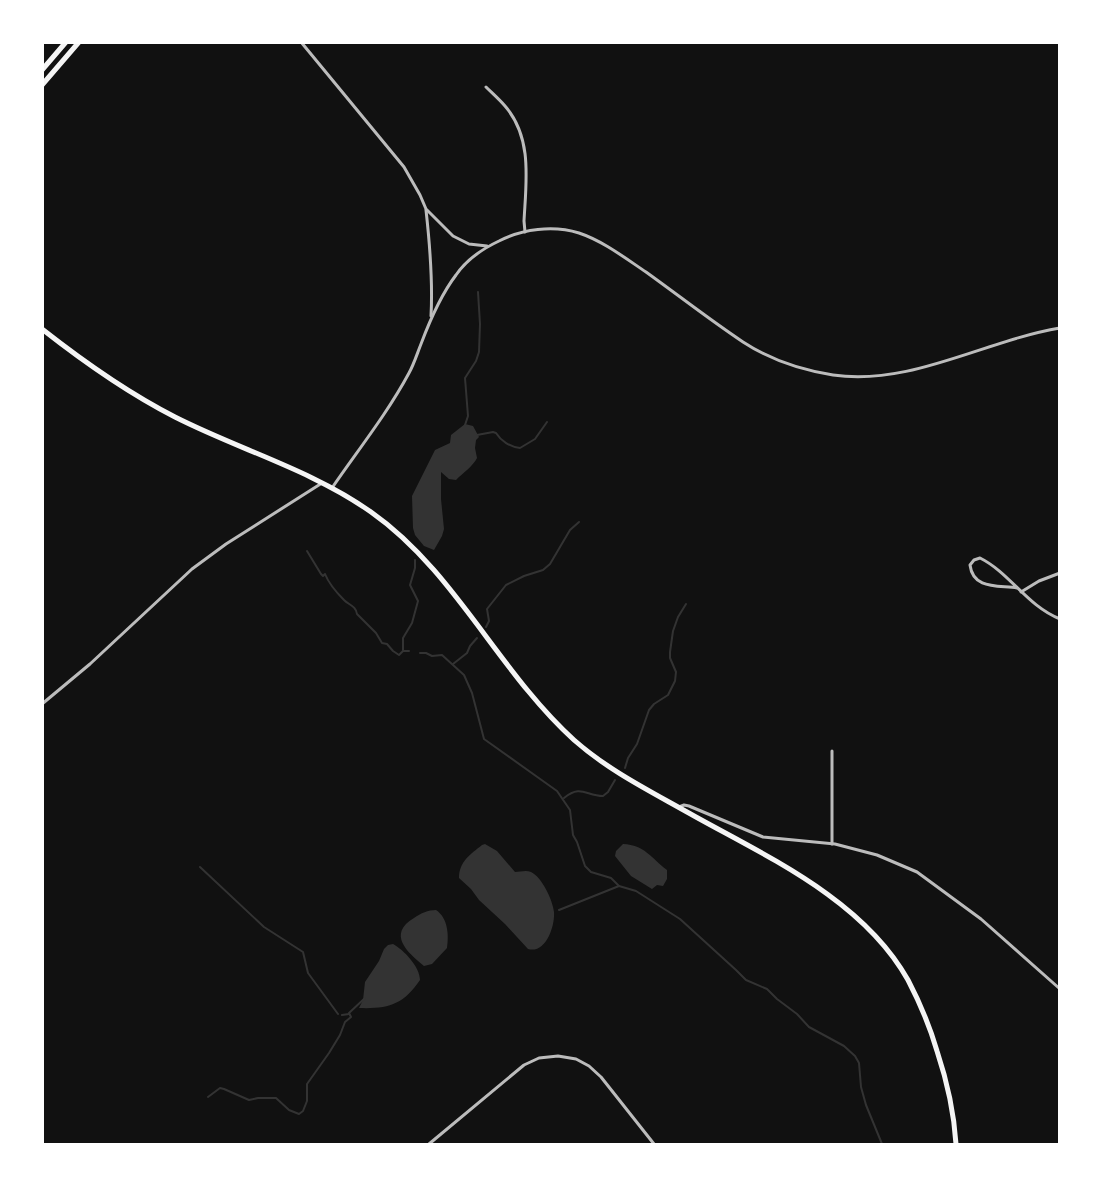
<svg xmlns="http://www.w3.org/2000/svg" width="1102" height="1187" viewBox="0 0 1102 1187" font-family="'Times New Roman',serif">
<style>
.water{fill:#333}
.lines{fill:none;stroke-linecap:round;stroke-linejoin:round}
.stream{stroke:#333;stroke-width:2}
.minor{stroke:#bcbcbc;stroke-width:3}
.primary{stroke:#f5f5f5;stroke-width:5}
.trunk{stroke:#f5f5f5;stroke-width:5}
</style>
<rect width="100%" height="100%" fill="#111"/>
<!-- water -->
<g class="water">
<path d="M 465,424 L 473,426 L 479,437 L 476,440 L 475,448 L 477,458 C 473,466 463,473 456,480 L 449,479 L 441,472 L 441,499 L 444,529 L 442,536 L 434,550 L 424,546 L 415,535 L 413,528 L 412,496 L 435,450 L 450,443 L 451,435 Z"/>
<path d="M 485,844 L 497,851 L 515,872 C 520,872 526,870 531,872 C 542,877 553,901 554,912 C 555,926 546,954 528,949 L 505,924 L 479,900 L 471,889 L 459,878 C 459,861 471,854 482,845 Z"/>
<path d="M 623,844 C 645,845 651,858 667,870 L 667,879 L 663,886 L 657,885 L 652,889 L 631,876 L 615,856 L 616,851 Z"/>
<path d="M 436,910 C 448,918 449,935 447,948 L 432,964 L 424,966 C 407,952 387,934 414,918 C 421,913 428,910 436,910 Z"/>
<path d="M 393,944 C 404,950 420,967 420,980 C 403,1005 388,1009 359,1008 L 363,1000 L 365,982 L 379,961 L 384,949 L 388,945 Z"/>
</g>
<g class="lines">
<!-- stream -->
<g class="stream">
<polyline points="465,425 468,416 465,378 476,361 479,352 480,324 478,292"/>
<path d="M 477,435 L 493,432 L 496,433 C 501,441 510,447 520,448 L 535,439 L 547,422"/>
<path d="M 307,551 L 321,574 L 323,576 L 325,574 C 329,584 336,592 344,600 C 349,605 356,606 357,614 L 376,633 L 382,643 L 387,644 L 393,651 L 399,655 L 403,651 L 409,651"/>
<polyline points="486,627 489,621 487,609 506,585 524,576 543,570 550,564 570,530 579,522"/>
<polyline points="403,650 403,638 412,623 418,601 410,585 415,568 415,560"/>
<polyline points="420,653 426,653 432,656 442,655 464,675 472,693 484,739 557,791 570,810 573,835 577,842 585,866 591,872 611,878 619,886"/>
<polyline points="453,664 467,653 470,646 477,638"/>
<polyline points="625,768 628,758 637,744 649,710 654,704 668,695 675,681 676,672 670,658 670,652 673,631 678,617 686,604"/>
<path d="M 564,798 C 581,784 586,796 603,796 L 608,792 L 615,780"/>
<polyline points="200,867 264,927 303,952 308,973 338,1014"/>
<polyline points="559,910 619,886 636,891 680,919 736,970 746,980 767,989 777,999 797,1014 809,1027 844,1046 855,1056 859,1063 861,1087 866,1105 882,1144"/>
<polyline points="342,1015 349,1014"/>
<polyline points="208,1097 220,1088 224,1089 249,1100 258,1098 276,1098 289,1110 299,1114 303,1111 307,1101 307,1084 329,1053 340,1035 345,1022 351,1017 349,1013 365,998"/>
</g>
<!-- minor -->
<g class="minor">
<polyline points="301,42 404,167 420,195 426,209 453,236 469,244 487,246"/>
<path d="M 486,87 C 492,93 499,99 505,106 C 533,138 526,182 524,221 L 525,232"/>
<path d="M 426,210 C 430,246 433,280 431,316"/>
<path d="M 332,488 C 358,450 387,414 409,373 C 414,364 417,354 421,344 C 430,320 440,296 456,275 C 467,259 482,249 499,241 C 522,229 553,225 579,233 C 603,241 625,258 646,272 C 678,295 710,320 743,342 C 769,359 801,370 833,375 C 912,386 983,341 1060,328"/>
<path d="M 1017,588 C 999,585 973,590 970,565 L 974,560 L 980,558 C 1010,573 1027,606 1060,619"/>
<polyline points="1021,592 1039,581 1060,573"/>
<polyline points="42,704 90,664 192,569 226,544 322,483"/>
<polyline points="832,751 832,844"/>
<polyline points="679,807 684,805 689,806 763,837 835,844 877,855 917,872 981,919 1060,989"/>
<polyline points="429,1144 524,1065 539,1058 558,1056 576,1059 589,1066 601,1077 654,1144"/>
</g>
<!-- primary -->
<path class="primary" d="M 42,329 C 84,362 128,393 175,417 C 240,450 312,470 371,512 C 455,571 498,671 574,740 C 608,770 648,790 687,812 C 765,856 862,898 908,980 C 920,1003 930,1027 937,1051 C 947,1081 954,1112 956,1144"/>
<!-- trunk -->
<g class="trunk">
<polyline points="42,70 66,42"/>
<polyline points="42,85 79,42"/>
</g>
</g>
<!-- border -->
<rect width="1102" height="1187" fill="none" stroke="#ffffff" stroke-width="88"/>
</svg>
